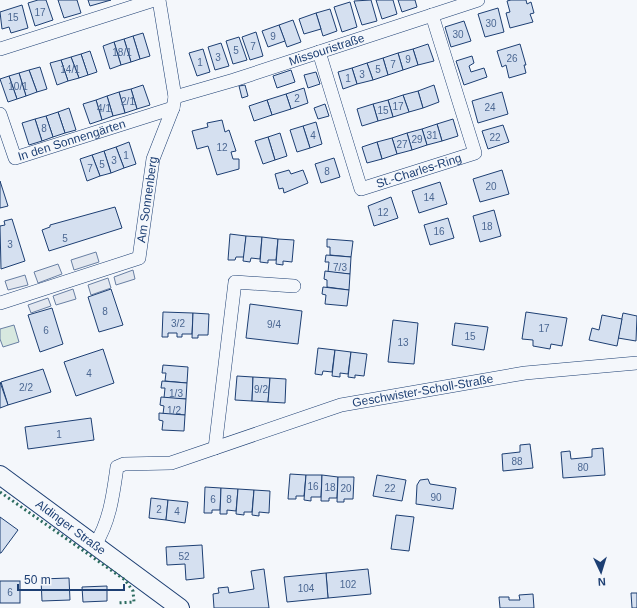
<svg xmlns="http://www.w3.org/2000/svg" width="637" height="608" viewBox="0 0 637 608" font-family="Arial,sans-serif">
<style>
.green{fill:#d7e8df;stroke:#687fa3}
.parking{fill:#e3e8f0;stroke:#687fa3}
.building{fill:#d5e0f0;stroke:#1d3f73}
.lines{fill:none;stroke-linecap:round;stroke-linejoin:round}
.street-casing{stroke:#1d3f73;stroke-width:14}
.secondary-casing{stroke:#1d3f73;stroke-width:20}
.street{stroke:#f4f7fb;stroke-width:13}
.secondary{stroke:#f4f7fb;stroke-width:18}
.hedge{stroke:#2c6c60;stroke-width:3;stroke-dasharray:2 3;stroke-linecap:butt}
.labels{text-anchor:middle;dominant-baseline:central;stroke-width:3;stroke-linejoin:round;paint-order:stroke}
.number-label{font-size:10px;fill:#4b6792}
.street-label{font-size:12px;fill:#1d3f73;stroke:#f4f7fb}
</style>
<rect width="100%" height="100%" fill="#f4f7fb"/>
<!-- green -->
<polygon class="green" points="14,325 19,342 3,347 0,339 0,329"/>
<!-- parking -->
<g class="parking">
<polygon points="96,252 99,262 74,270 71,260"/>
<polygon points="58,264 62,274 38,283 34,272"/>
<polygon points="133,270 135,279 116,285 114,277"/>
<polygon points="25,275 28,285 8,290 5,281"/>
<polygon points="108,278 111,288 91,295 88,285"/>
<polygon points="73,289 76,299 56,305 53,296"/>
<polygon points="48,298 51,306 31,313 28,305"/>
</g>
<!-- building -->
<g class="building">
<polygon points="38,0 46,0 53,20 35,26 28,3"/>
<polygon points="58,0 77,0 81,13 64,18"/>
<polygon points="88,0 111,0 90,6"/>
<polygon points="371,0 377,21 362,25 354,1"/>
<polygon points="376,0 393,0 397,14 382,19"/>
<polygon points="398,0 415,0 417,7 402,12"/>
<polygon points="511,0 526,0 527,4 531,2 534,13 530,14 533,22 510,28 506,13 510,12 507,1"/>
<polygon points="350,2 357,27 342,32 334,7"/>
<polygon points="22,5 28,28 11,33 9,27 2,29 0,12"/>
<polygon points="498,8 504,32 485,37 478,14"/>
<polygon points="330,9 337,31 323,36 316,13"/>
<polygon points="316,13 321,29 304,34 299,19"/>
<polygon points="293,20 301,42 287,47 279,25"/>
<polygon points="464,21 471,41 451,47 445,27"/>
<polygon points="279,25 285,41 268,47 262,31"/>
<polygon points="256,32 263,56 250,60 242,37"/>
<polygon points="143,33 150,56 140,59 133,36"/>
<polygon points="133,36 140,59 131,62 124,39"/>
<polygon points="239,37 247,60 233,64 226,41"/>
<polygon points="124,39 131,62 121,65 114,42"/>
<polygon points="114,42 121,65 110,69 103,46"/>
<polygon points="221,43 229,66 215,70 208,47"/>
<polygon points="428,44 434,61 418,65 413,49"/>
<polygon points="520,44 526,65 524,65 526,73 509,78 506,65 502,67 497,51"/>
<polygon points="203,49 210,72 197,76 189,53"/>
<polygon points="413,49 418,65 403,70 398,53"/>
<polygon points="90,51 97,72 88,75 81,54"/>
<polygon points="398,53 403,70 388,75 383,58"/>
<polygon points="81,54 88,75 79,78 71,57"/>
<polygon points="472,56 474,63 469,66 471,72 484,68 487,77 464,85 456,61"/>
<polygon points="71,57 79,78 68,81 61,60"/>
<polygon points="383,58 388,75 373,80 367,63"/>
<polygon points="61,60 68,81 57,85 50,63"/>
<polygon points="367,63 373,80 357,84 352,68"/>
<polygon points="40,67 47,89 37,92 29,70"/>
<polygon points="352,68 357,84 343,89 338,72"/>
<polygon points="29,70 37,92 26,96 19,73"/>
<polygon points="291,70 295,82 277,88 273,76"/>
<polygon points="316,72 320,84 308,88 304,75"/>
<polygon points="19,73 26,96 17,99 9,76"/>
<polygon points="9,76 17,99 8,102 0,79"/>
<polygon points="143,85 150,105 137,109 131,89"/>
<polygon points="245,85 248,96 242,98 239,86"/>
<polygon points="434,85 439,102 423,108 418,91"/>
<polygon points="304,88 308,103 291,109 286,94"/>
<polygon points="131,89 137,109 125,113 119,92"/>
<polygon points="418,91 423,108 409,112 403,95"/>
<polygon points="119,92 125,113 113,116 107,96"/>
<polygon points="502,92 508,114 478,123 472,101"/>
<polygon points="286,94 291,109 272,115 267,100"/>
<polygon points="403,95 409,112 393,117 388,100"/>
<polygon points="107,96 113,116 102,120 96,100"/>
<polygon points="96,100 102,120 90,124 83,104"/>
<polygon points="267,100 272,115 254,121 249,106"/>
<polygon points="388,100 393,117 378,121 373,104"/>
<polygon points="325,104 329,116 318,119 314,108"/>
<polygon points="373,104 378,121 362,126 357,109"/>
<polygon points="69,108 76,130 65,133 58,112"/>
<polygon points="58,112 65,133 53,137 46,116"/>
<polygon points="46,116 53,137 42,141 35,119"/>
<polygon points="35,119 42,141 29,145 22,123"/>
<polygon points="453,119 458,136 442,141 437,124"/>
<polygon points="222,120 225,132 229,130 236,151 231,152 233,159 239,159 239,169 217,175 208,146 197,149 192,131 208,127 207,123"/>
<polygon points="316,122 322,144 310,148 303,126"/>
<polygon points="437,124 442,141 427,145 422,129"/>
<polygon points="503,125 509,142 488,149 482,131"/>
<polygon points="303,126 310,148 297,152 290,130"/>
<polygon points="422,129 427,145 412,150 407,133"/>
<polygon points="280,133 287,156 275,160 268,137"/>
<polygon points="407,133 412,150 397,154 392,138"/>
<polygon points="268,137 275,160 263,164 255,141"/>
<polygon points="392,138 397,154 382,159 377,142"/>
<polygon points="129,142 136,164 124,168 116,147"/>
<polygon points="377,142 382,159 367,163 362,147"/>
<polygon points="116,147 124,168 111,173 104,151"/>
<polygon points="104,151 111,173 100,176 92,155"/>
<polygon points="92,155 100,176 87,181 80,159"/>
<polygon points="334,158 340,177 321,183 315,164"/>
<polygon points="289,170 291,174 303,170 308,183 284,193 283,188 279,189 275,174"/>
<polygon points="502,170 509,194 480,202 473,179"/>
<polygon points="0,181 8,206 0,208"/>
<polygon points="440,182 447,204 419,213 412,191"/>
<polygon points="391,197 398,218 374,226 368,206"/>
<polygon points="115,207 122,228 49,251 42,230 50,227 50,225"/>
<polygon points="494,210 501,236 480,242 473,216"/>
<polygon points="448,218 454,238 430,245 424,225"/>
<polygon points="12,219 25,261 1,269 0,226 5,225 4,221"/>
<polygon points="230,234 246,236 244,257 236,257 235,260 228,260"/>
<polygon points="246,236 262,237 260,259 251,258 250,262 243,261"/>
<polygon points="262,237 278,239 276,260 268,260 268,263 260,262"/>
<polygon points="278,239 294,240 292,262 283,261 283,265 276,264"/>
<polygon points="327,239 353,241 351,257 330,255 330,247 327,247"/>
<polygon points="326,255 351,257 350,274 328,272 329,262 325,262"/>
<polygon points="325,271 350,274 349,290 327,287 327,280 324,279"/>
<polygon points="323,287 349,290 347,306 325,304 326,295 322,294"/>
<polygon points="111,289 123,325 99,332 88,297"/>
<polygon points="250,304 302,311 298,344 246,338"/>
<polygon points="52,308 63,344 40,352 28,315"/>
<polygon points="163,312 193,313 192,334 182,334 182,337 177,337 177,333 168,333 168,337 162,337"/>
<polygon points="526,312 567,318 562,346 551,344 550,349 533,346 533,340 522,339"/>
<polygon points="193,313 209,314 208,335 198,335 198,338 192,338"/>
<polygon points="623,313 637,316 636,341 618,338"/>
<polygon points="602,315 622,319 617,346 589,340 592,328 599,330"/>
<polygon points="393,320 418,323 414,364 388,362"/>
<polygon points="455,323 488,327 484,350 452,345"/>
<polygon points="318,348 335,350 332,372 323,371 322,375 315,374"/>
<polygon points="103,349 114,383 76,396 64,362"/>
<polygon points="335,350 351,352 348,374 340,373 340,377 332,376"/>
<polygon points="351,352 367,354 364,376 355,375 355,378 348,377"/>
<polygon points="163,365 188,367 187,383 165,381 166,373 162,373"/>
<polygon points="43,369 51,392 8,405 1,382"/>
<polygon points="237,376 253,377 252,401 235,400"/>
<polygon points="253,377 270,378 268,402 252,401"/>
<polygon points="270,378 286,379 285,403 268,402"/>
<polygon points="162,381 187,383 186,399 164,398 165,388 161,388"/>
<polygon points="0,382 8,405 0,408"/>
<polygon points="161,397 186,399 185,415 163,414 164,406 160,405"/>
<polygon points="159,413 185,415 184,431 162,430 163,421 159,420"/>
<polygon points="91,418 94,440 28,449 25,427"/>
<polygon points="530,444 533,468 503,471 502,454 520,452 520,445"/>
<polygon points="603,448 605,475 563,478 561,452 570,451 571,459 592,457 592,449"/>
<polygon points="290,474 306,475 304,496 296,496 296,499 288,499"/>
<polygon points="306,475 322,475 321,497 311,497 311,501 304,500"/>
<polygon points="322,475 338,477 337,498 329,498 329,501 321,501"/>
<polygon points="377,475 406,480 402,501 373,496"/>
<polygon points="338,477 354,477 353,499 344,499 344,502 337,502"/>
<polygon points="428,479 430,484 456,488 453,509 416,504 417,485 420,480"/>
<polygon points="205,487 221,488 220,510 212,510 212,513 204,513"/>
<polygon points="221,488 238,489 236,511 227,510 227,514 220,514"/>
<polygon points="238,489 254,490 252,512 244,512 244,515 236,514"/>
<polygon points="254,490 270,491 269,513 259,512 259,516 252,515"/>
<polygon points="151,498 168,500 166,520 149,518"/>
<polygon points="168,500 188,502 185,523 166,520"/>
<polygon points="396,515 414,517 409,551 391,549"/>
<polygon points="0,517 18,530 1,553 0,553"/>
<polygon points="202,545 204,578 186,580 185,564 167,565 166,547"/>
<polygon points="264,569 269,608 214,608 213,594 219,593 218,588 228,587 229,593 254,589 251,571"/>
<polygon points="368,569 371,594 328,598 326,573"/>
<polygon points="326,573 328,598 287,602 284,577"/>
<polygon points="69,578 70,600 42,601 41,579"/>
<rect x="0" y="581" width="20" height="22"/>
<polygon points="107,586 107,601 83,602 82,587"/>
<polygon points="631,593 637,593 637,608 632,608"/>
<polygon points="533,594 534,608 500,608 499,597 509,597 509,600 520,600 519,595"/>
</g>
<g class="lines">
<defs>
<g id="street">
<polyline points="0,49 154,0"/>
<path id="s1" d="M 319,52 L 361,189 L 475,153 L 432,15"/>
<path id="s2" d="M 175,97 L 234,80 L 478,0"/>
<path id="s3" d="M 0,114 L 15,158 L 173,108"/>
<path id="s4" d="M 0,303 L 139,258 L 153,159 L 173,108 L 175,97 L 159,0"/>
<polyline points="215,448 235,282 294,286"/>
<path id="s5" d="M 95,545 C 110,521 113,495 117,467 L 124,464 L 171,463 L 341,405 L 525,373 L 637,363"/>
</g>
<g id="secondary">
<path id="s6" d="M 0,475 L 180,608"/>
</g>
</defs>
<!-- street casing -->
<use href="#street" class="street-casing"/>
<!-- secondary casing -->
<use href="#secondary" class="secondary-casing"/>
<!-- street -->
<use href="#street" class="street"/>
<!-- secondary -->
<use href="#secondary" class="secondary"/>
<!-- hedge -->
<polyline class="hedge" points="0,492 125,580 133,591 134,602 117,603"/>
</g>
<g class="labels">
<!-- number labels -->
<g class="number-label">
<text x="40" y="12">17</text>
<text x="13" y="17">15</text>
<text x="491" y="23">30</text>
<text x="458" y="34">30</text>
<text x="273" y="36">9</text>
<text x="253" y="46">7</text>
<text x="236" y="50">5</text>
<text x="122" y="52">18/1</text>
<text x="218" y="57">3</text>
<text x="512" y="58">26</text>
<text x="408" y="59">9</text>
<text x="200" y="62">1</text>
<text x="393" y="64">7</text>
<text x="70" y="69">14/1</text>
<text x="378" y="69">5</text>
<text x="362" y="74">3</text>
<text x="348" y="78">1</text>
<text x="18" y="86">10/1</text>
<text x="297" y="98">2</text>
<text x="128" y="101">2/1</text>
<text x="398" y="106">17</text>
<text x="490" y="107">24</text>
<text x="104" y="108">4/1</text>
<text x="383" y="110">15</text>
<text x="44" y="128">8</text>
<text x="313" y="135">4</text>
<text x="432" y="135">31</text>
<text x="495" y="137">22</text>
<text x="417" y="139">29</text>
<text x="402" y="144">27</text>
<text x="222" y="147">12</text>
<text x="126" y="155">1</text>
<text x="114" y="160">3</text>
<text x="102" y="164">5</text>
<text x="90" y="168">7</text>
<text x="327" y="171">8</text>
<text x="491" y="186">20</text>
<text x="429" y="197">14</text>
<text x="383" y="212">12</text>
<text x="487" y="226">18</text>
<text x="439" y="231">16</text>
<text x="65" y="238">5</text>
<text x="10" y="244">3</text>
<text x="340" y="267">7/3</text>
<text x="105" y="311">8</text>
<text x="178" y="323">3/2</text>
<text x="274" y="324">9/4</text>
<text x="544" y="328">17</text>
<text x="46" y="330">6</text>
<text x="470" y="336">15</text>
<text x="403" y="342">13</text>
<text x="89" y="373">4</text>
<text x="26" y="387">2/2</text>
<text x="261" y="389">9/2</text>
<text x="176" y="393">1/3</text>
<text x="174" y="410">1/2</text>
<text x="59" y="434">1</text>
<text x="517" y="461">88</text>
<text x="583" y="467">80</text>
<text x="313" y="486">16</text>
<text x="330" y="487">18</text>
<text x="346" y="488">20</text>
<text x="390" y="488">22</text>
<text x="436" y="497">90</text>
<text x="213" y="499">6</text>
<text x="229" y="499">8</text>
<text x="159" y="509">2</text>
<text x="177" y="511">4</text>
<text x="184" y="556">52</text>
<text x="348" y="584">102</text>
<text x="306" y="588">104</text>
<text x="10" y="592">6</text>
</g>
<!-- street labels -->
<g class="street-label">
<text stroke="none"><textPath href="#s2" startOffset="159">Missouristraße</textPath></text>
<text stroke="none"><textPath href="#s3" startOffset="106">In den Sonnengärten</textPath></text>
<text stroke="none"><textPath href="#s1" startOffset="204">St.-Charles-Ring</textPath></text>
<text stroke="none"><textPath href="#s4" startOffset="205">Am Sonnenberg</textPath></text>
<text stroke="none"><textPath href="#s5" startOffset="399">Geschwister-Scholl-Straße</textPath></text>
<text stroke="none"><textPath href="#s6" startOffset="88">Aldinger Straße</textPath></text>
</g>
</g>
<!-- north arrow -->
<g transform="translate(601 572) rotate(176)" stroke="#f4f7fb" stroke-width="3" paint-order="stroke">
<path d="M0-3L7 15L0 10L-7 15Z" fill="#1d3f73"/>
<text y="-6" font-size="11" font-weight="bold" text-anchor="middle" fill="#1d3f73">N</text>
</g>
<!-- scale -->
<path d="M18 584v6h106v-6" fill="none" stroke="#1d3f73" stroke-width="2"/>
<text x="24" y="584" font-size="12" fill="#1d3f73" stroke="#f4f7fb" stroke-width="3" paint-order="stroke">50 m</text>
</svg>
